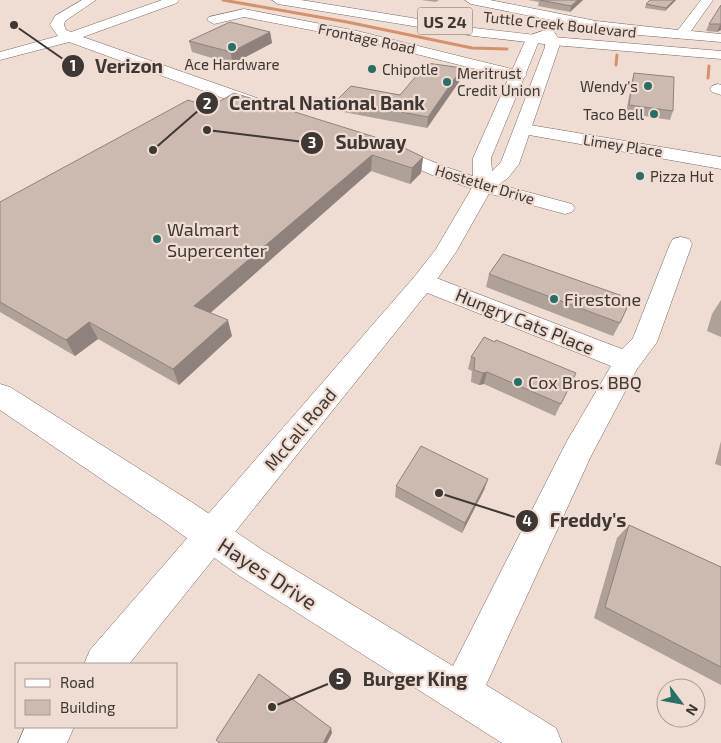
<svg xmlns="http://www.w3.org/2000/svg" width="721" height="743" viewBox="0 0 721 743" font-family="'Exo 2',sans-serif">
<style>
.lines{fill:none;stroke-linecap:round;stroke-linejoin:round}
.stream{stroke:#d5916b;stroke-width:3}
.minor-casing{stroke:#786860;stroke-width:1}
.major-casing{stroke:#786860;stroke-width:1}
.highway-casing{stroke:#786860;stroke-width:1}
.minor{fill:#fff;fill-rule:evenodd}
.major{fill:#fff;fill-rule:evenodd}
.highway{fill:#fff;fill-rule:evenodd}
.wall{fill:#afa098}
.shaded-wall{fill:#8f827c}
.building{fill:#ccbab1;stroke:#8f827c}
.poi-dot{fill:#286f65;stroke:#efddd3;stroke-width:2}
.labels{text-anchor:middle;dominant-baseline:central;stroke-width:4.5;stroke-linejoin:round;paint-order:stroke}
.far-street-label{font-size:15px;fill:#3e3733;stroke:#efddd3}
.far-poi-label{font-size:15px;fill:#3e3733;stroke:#efddd3;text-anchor:start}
.shield{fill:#efddd3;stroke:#736963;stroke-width:1}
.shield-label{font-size:16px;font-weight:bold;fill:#3e3733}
.poi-label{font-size:18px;fill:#3e3733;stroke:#efddd3;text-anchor:start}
.street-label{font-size:18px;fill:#3e3733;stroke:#efddd3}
.near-street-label{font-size:21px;fill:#3e3733;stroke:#efddd3}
.leader{fill:none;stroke:#3e3733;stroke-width:2}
.callout-dot{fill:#3e3733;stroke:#efddd3;stroke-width:2}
.mark-label{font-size:15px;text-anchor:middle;font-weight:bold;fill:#fff}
.callout-label{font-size:19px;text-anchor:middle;font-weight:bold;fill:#3e3733;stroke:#efddd3;stroke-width:4.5;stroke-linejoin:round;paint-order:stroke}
</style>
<rect width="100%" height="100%" fill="#efddd3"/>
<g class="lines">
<!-- stream -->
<g class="stream">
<polyline points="223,0 347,22 472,48 507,49"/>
<polyline points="616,65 617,55"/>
<polyline points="708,78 709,66"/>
</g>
<defs>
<g id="minor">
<polygon points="82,0 96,0 65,21 64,25 66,30 71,32 162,0 179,0 177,3 83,37 271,103 273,107 271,111 259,111 69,42 0,60 0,52 58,36 50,25 55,16"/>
<polygon points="465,0 490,0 596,21 678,30 701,0 713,0 691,31 721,34 721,42 639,35 596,29 471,4"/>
<polygon points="244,9 357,31 524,72 527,75 524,78 519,80 357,39 244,17 214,24 207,20 209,17"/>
<polygon points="718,84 721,85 721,95 712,92 710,89 712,86"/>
<polygon points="524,124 721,157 721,169 518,133 515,129 518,125"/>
<polygon points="389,144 446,167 490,182 572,204 575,208 572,212 565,214 476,190 432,175 383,153 380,149 383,145"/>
<polygon points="681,237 689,239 692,244 657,342 637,369 591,456 486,685 556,728 562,743 502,743 238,575 166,523 0,410 0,384 10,387 190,501 264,551 453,666 567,441 611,366 415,288 411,282 415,276 423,274 431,276 622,349 633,338 670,244 673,239"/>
</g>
<g id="major">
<path d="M 548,29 L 553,30 L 560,41 L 559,47 L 519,164 L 508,178 L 491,190 L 456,252 L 431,288 L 129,664 L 84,664 L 90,650 L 415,276 L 436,249 L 473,186 L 473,158 L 526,39 L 528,36 ZM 545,39 L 545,47 L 501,162 L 492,171 L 491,158 L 539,41 Z"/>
<polygon points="25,727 74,727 67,743 18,743"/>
</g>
<polygon id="highway" points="272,0 301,0 474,28 553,37 721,51 721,59 553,45 474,36 278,4"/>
</defs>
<!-- minor casing -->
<use href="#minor" class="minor-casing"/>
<!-- major casing -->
<use href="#major" class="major-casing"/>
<!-- highway casing -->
<use href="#highway" class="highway-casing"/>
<!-- minor -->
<use href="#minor" class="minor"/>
<!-- major -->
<use href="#major" class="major"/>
<!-- highway -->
<use href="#highway" class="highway"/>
</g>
<!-- wall -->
<g class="wall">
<polygon points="421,0 439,0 436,2"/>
<polygon points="528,0 583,0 570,12 538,6 539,2"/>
<polygon points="676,0 665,11 645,8 646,4"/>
<polygon points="721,5 721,30 717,32 706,31 709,24"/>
<polygon points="270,32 272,43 232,64 192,52 189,41"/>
<polygon points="462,68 461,79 427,128 338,111 337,100 400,95"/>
<polygon points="634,73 673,111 670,120 626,113 632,80"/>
<polygon points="210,107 423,157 421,173 410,184 371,171 210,313 232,336 179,385 98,339 75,356 0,312 0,202"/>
<polygon points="489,274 620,323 613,336 486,287"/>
<polygon points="721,300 721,337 707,331 712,314"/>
<polygon points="471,357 576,373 555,416 484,384 479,385 471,382 472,371 468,369"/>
<polygon points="721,441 721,466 715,464"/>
<polygon points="488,479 484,490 462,533 395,497 396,486"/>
<polygon points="629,525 721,567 721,685 594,618 617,538"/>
</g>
<!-- shaded-wall -->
<g class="shaded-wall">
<polygon points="578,0 583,0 570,12 571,6"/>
<polygon points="674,0 676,0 665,11 666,8"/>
<polygon points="721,24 721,30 717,32 720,25"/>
<polygon points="270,32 272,43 232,64 231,52"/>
<polygon points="462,68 461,79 427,128 428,117"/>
<polygon points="372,155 371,171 199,323 194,306"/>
<polygon points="423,157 421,173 410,184 412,168"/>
<polygon points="228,320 232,336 179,385 173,369"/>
<polygon points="89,322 98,339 75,356 66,340"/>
<polygon points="487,372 484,384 479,385 483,373"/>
<polygon points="488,479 484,490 462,533 465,523"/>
<polygon points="331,728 332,733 327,743 323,743"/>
</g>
<!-- building -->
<g class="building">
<polygon points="540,0 578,0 571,6"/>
<polygon points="650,0 674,0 666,8 646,4"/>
<polygon points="721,5 721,24 709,24"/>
<polygon points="230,22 270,32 231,52 189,41"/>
<polygon points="427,63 462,68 428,117 337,100 351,86 400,95"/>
<polygon points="634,73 674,77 673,111 629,105"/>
<polygon points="234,93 394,143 423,157 412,168 372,155 194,306 228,320 173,369 89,322 66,340 0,302 0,202 188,100 210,107"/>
<polygon points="503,254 631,299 620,323 489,274"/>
<polygon points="484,337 495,342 496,340 576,373 561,404 487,372 483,373 474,370 475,358 471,357"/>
<polygon points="421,446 488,479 465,523 396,486"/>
<polygon points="629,525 721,567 721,667 605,607"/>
<polygon points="259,674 331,728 323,743 220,743 216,740"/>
</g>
<!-- markers -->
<g class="poi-dot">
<circle cx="232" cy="47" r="5"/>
<circle cx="372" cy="69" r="5"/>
<circle cx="447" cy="82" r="5"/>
<circle cx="648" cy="86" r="5"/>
<circle cx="654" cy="114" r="5"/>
<circle cx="640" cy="176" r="5"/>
<circle cx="157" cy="239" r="5"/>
<circle cx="554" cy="299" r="5"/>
<circle cx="518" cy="382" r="5"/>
</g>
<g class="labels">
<!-- far-street labels -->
<g class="far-street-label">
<text transform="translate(560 24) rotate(6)">Tuttle Creek Boulevard</text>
<text transform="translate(367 38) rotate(12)">Frontage Road</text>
<text transform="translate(623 145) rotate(9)">Limey Place</text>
<text transform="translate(485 184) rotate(17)">Hostetler Drive</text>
</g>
<!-- far-poi labels -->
<g class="far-poi-label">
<text x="232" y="64" text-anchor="middle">Ace Hardware</text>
<text x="382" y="69">Chipotle</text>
<text x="457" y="73">Meritrust<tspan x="457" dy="17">Credit Union</tspan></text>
<text x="638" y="86" text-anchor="end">Wendy's</text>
<text x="644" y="114" text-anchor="end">Taco Bell</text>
<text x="650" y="176">Pizza Hut</text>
</g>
<!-- shield labels -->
<rect class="shield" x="417.5" y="7.5" width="55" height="27" rx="4"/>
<g class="shield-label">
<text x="445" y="21">US 24</text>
</g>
<!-- poi labels -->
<g class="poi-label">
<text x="167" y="229">Walmart<tspan x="167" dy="21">Supercenter</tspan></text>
<text x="564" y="299">Firestone</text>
<text x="528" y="382">Cox Bros. BBQ</text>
</g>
<!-- street labels -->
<g class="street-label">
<text transform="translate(525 321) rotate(22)">Hungry Cats Place</text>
<text transform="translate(300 429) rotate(-50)">McCall Road</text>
</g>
<!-- near-street labels -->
<g class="near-street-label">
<text transform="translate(268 573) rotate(33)">Hayes Drive</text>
</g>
</g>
<!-- callouts -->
<path class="leader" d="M14 25L73 66M153 150L207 103M207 130L312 143M439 493L527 521M272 707L340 679"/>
<g class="callout-dot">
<circle cx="14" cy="25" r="5"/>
<circle cx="153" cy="150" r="5"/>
<circle cx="207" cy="130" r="5"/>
<circle cx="439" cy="493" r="5"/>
<circle cx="272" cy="707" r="5"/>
<circle cx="73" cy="66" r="12"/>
<circle cx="207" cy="103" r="12"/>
<circle cx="312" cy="143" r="12"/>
<circle cx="527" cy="521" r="12"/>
<circle cx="340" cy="679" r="12"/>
</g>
<g class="mark-label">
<text x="73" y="71">1</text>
<text x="207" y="109">2</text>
<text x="312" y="148">3</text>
<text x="527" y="526">4</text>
<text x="340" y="684">5</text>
</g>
<g class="callout-label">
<text x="129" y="73">Verizon</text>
<text x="327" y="110">Central National Bank</text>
<text x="371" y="149">Subway</text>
<text x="588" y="527">Freddy's</text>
<text x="415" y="686">Burger King</text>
</g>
<!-- legend -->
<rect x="15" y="663" width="162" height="65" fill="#efddd3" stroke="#a89b93"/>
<rect x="25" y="679" width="25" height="8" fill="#ffffff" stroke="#a89b93"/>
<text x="60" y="688" font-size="15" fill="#3e3733">Road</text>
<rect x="25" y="700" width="25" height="15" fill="#ccbab1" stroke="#a89b93"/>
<text x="60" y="713" font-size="15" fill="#3e3733">Building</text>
<!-- north arrow -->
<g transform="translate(681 703) rotate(122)"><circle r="24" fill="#efddd3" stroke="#a89b93"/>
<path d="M0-4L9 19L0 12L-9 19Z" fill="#286f65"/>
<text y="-8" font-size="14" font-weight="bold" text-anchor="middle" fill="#3e3733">N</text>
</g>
</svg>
